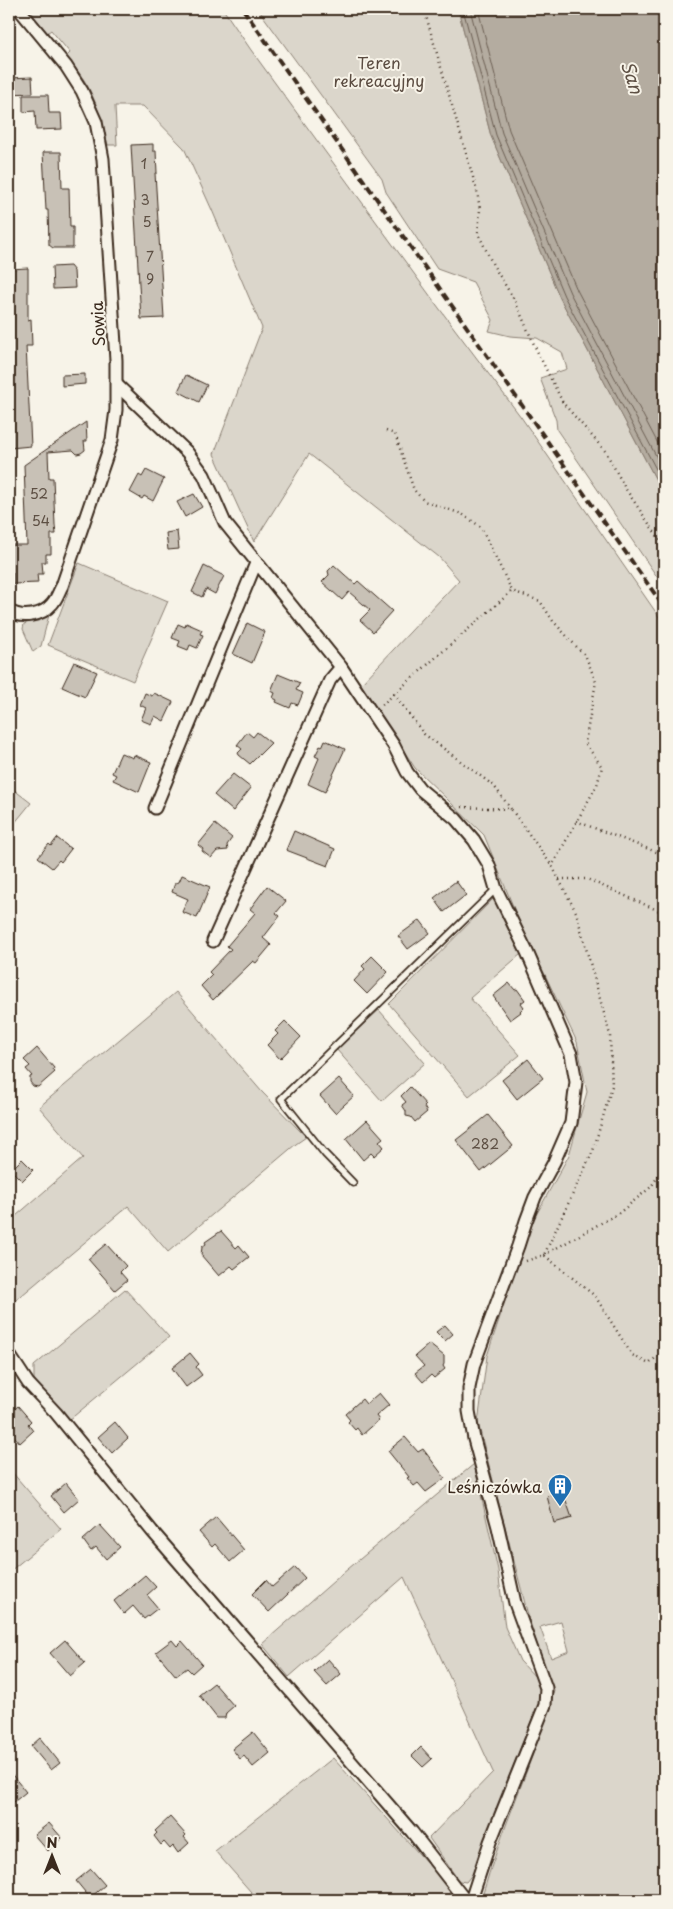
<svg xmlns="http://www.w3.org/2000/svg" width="673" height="1909" viewBox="0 0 673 1909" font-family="'Playpen Sans',sans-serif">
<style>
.green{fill:#dbd6cb;stroke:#8b8074;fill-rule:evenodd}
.water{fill:#b4aca0;stroke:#84786c}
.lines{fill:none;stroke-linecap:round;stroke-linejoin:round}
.shore{stroke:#6b5e52;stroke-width:1}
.building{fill:#c8c1b6;stroke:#3b2a1e}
.service-casing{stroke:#3b2a1e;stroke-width:9}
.minor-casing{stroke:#3b2a1e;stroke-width:15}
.path{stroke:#3b2a1e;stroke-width:2.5;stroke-dasharray:1 4;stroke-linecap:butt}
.service{stroke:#f7f3e8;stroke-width:5.5}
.minor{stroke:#f7f3e8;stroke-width:11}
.rail{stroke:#3b2a1e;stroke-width:4;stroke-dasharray:8 4;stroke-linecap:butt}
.labels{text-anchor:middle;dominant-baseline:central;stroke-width:4;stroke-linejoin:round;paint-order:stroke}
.number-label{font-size:14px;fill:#5e5044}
.park-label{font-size:16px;fill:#5b4c41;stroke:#f7f3e8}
.street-label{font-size:16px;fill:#3b2a1e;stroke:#f7f3e8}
.poi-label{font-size:16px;fill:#3b2a1e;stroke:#f7f3e8;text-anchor:end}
.water-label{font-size:18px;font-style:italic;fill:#5f5145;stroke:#f7f3e8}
</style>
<rect width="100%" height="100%" fill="#f7f3e8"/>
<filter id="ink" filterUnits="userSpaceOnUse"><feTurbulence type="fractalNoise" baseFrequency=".02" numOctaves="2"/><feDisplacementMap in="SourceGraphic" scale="10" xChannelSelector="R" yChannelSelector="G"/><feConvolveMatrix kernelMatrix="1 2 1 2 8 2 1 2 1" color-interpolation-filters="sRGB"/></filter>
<g filter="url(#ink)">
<!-- green -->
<g class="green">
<path d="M 28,9 L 223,9 L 251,50 L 439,308 L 521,417 L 664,624 L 664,1900 L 481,1900 C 501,1829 534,1761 554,1690 L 548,1678 L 529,1619 L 478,1423 L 487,1356 L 513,1277 L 530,1226 L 569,1155 L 587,1092 L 577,1042 L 517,916 L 484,835 L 415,768 L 361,684 L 459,580 L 439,557 L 309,454 L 254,542 L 214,454 L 262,328 L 212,210 L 184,148 L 143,106 L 115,106 L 117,145 L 108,145 C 98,108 93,86 66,57 L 70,53 L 51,30 L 47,33 ZM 561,1621 L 569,1651 L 551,1658 L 540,1627 Z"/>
<polygon points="258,9 458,9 491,136 560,298 664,495 664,587 557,430 556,420 540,378 567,369 562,352 537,338 510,336 489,331 493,320 473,282 437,269 386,192 382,179"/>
<polygon points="79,563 168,601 133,681 48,645"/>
<polygon points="49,615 41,646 33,652 23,629 24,624"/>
<polygon points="9,786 31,803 9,830"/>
<polygon points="493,899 498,905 521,954 470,998 520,1055 469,1096 389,1004"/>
<polygon points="176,992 262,1092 306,1137 296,1144 168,1252 128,1206 9,1306 9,1222 83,1158 39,1107"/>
<polygon points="379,1010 425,1063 382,1101 336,1049"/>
<polygon points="125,1289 169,1337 68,1421 34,1381 34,1366"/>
<polygon points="474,1464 498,1570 505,1627 520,1661 540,1682 541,1697 510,1774 474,1872 466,1882 459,1881 429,1838 493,1772 404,1577 289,1677 262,1644 342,1574"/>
<polygon points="11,1471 61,1529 9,1572 9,1473"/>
<polygon points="333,1758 437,1874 456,1900 258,1900 215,1851"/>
</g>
<!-- water -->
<polygon class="water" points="458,9 664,9 664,495 560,298 491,136"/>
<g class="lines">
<!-- shore -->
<g class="shore">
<polyline points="463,9 496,135 564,296 664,484"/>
<polyline points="470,9 502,133 570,293 664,471"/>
<polyline points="478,9 509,130 577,290 664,455"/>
</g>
</g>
<!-- building -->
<g class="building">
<polygon points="32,77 33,93 9,94 9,78"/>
<polygon points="23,95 48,95 49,113 61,113 62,129 36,130 35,111 23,112"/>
<polygon points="153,144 153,151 156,151 157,173 155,173 164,318 141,319 131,145"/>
<polygon points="43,152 61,152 62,188 69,188 70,227 73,227 73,248 53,248 49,245 48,210 46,210"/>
<polygon points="70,266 74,271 75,288 53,289 52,267"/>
<polygon points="28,268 28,320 31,319 32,346 26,346 31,446 10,448 9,435 9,269"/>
<polygon points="85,374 85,384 62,386 62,375"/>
<polygon points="186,375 207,385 199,402 178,391"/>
<polygon points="86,422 87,441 84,441 85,450 81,453 77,454 73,450 48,452 49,478 53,478 55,525 56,534 51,534 51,554 46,554 46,562 42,562 43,574 37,574 38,583 13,584 13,573 9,574 9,545 27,545 24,465"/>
<polygon points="146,470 164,479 153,501 144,496 142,499 130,492 139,475 142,477"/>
<polygon points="194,494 202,507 185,517 177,502"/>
<polygon points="177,531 179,549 168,550 166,533"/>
<polygon points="334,565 355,584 358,581 392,611 373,632 360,620 370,610 349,592 342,600 322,582 329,575 328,571"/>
<polygon points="204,566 224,576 215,594 206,589 202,597 192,592"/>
<polygon points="186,623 202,630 200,634 203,635 197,648 190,645 188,650 178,646 180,641 172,638 178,624 185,627"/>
<polygon points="247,623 265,632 252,663 233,654"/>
<polygon points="74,662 97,672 85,697 62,687"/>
<polygon points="278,674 300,683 296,690 303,693 298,705 292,703 290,708 276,702 277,700 273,698 275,693 271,691"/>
<polygon points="145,693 152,696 154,693 173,702 164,721 155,716 151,724 141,720 146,708 140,705"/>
<polygon points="247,732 253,737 257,732 271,743 250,764 239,755 238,753 242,749 237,745"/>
<polygon points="325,740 345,749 325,792 308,784 319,758 315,756 320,746 322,747"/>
<polygon points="121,753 133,758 134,755 151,762 139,792 113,780 116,775 112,773"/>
<polygon points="233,774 251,788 233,811 214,795"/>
<polygon points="215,824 232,838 227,845 228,850 217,851 211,858 202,851 203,849 198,845"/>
<polygon points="294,831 335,849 328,866 286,850"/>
<polygon points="57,838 71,849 61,862 59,860 52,868 38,857 49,844 51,846"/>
<polygon points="182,875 210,887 197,918 182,912 188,899 172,892 175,883 179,882"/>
<polygon points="456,881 466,895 444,912 434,898"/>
<polygon points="267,886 286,901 276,913 280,916 263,938 271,945 256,963 253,961 213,1000 201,986 212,975 209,972 231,949 227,946 255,913 250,909"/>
<polygon points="420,920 430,933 408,949 398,936"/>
<polygon points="372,956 388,972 367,994 354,981 365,969 362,966"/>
<polygon points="509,983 515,990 517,989 525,1000 521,1003 524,1007 520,1011 521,1012 510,1020 493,996"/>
<polygon points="285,1021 301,1037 280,1059 267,1045 278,1034 275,1031"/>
<polygon points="37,1048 54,1068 53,1070 55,1072 38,1087 33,1086 30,1082 30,1077 32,1076 26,1069 30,1066 24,1060"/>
<polygon points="528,1059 543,1078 517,1099 502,1080"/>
<polygon points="339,1079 354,1096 335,1113 320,1096"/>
<polygon points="410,1087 426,1105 424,1107 427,1112 415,1122 411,1117 406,1116 406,1111 402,1105 406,1102 401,1096"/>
<polygon points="488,1115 513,1146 481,1172 456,1140"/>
<polygon points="367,1120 383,1138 379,1141 384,1147 374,1156 371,1153 363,1160 346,1139"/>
<polygon points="22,1159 33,1170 22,1181 11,1170"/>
<polygon points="221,1231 236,1248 239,1245 249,1257 234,1269 231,1266 219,1276 201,1255 202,1247 206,1244 205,1242"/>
<polygon points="106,1244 126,1266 120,1272 127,1280 115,1290 88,1259"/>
<polygon points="445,1325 453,1334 445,1341 436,1332"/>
<polygon points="429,1344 444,1356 444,1364 443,1366 445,1369 434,1378 431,1375 423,1382 415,1373 424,1366 415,1356"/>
<polygon points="190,1353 199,1364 196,1367 202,1375 186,1387 172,1368"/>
<polygon points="379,1393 389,1405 376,1416 379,1420 362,1435 357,1428 355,1430 348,1422 350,1420 345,1414 362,1399 366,1404"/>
<polygon points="18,1406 31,1421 28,1424 33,1431 20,1443 9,1430 9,1414"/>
<polygon points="115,1422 128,1438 112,1453 98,1437"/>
<polygon points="405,1437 418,1452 423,1449 445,1478 426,1492 418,1483 414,1486 407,1478 409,1477 388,1451"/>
<polygon points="66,1483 79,1499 64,1512 51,1496"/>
<polygon points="563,1492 572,1518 554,1523 547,1496"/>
<polygon points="216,1517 244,1550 230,1562 215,1544 212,1547 199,1532"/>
<polygon points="100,1525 120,1547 106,1559 96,1547 91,1551 83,1540"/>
<polygon points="295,1567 305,1578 269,1612 252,1594 266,1580 272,1587"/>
<polygon points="145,1575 156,1587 147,1595 158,1608 144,1619 133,1606 124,1614 114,1601"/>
<polygon points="65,1640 85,1663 70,1676 50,1653"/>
<polygon points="172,1640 177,1646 182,1641 202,1664 192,1673 187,1668 176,1676 156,1652"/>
<polygon points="328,1659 341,1674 327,1686 314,1672"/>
<polygon points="214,1683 234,1706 226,1713 225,1718 217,1718 199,1695"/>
<polygon points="253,1732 270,1753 253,1767 244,1756 240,1759 232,1749"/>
<polygon points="40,1738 60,1763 51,1770 31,1746"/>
<polygon points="421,1747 432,1759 423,1767 412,1756"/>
<polygon points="9,1771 26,1792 9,1806"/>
<polygon points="170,1817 186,1835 184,1837 189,1843 178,1853 173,1846 170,1849 164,1842 161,1845 154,1836 157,1833 155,1831"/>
<polygon points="49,1823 62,1838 48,1851 34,1835"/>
<polygon points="91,1869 105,1885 90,1898 76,1881"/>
</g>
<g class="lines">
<defs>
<polyline id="service" points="353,1183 325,1154 281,1099 496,889"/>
<g id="minor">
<polyline points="117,385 187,452 204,475 225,523 341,667 394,746 407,772 420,789 456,819 474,840 489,865 496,889 527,952 571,1054 576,1082 571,1123 554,1162 535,1197 526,1221 518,1246 474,1364 469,1388 469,1411 474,1439 498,1527 515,1603 546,1688 545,1705 490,1842 471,1900"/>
<path d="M 9,611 C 22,619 42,616 52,604 C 57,599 59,591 62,586 L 112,440 L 116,410 L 116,360 L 103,159 L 96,122 L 82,91 L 66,66 L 19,9"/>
<polyline points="155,808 256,563"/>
<polyline points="213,941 330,680 341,667"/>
<polyline points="9,1354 28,1383 56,1413 152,1531 412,1832 465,1900"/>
</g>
</defs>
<!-- service casing -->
<use href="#service" class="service-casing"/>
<!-- minor casing -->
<use href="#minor" class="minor-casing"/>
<!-- path -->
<g class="path">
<polyline points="424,9 477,191 480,210 478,233 493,265 515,301 536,349 563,403 606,452 625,488 664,546"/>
<polyline points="386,431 395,434 414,490 424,501 462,514 481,527 512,591"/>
<polyline points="382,705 394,694"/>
<polyline points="462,807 511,809 552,866 576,912 610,1035 612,1086 593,1151 544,1255"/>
<polyline points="511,809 494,786 424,734 394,694 512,591 540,601 553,621 586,657 596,682 585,743 602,767 597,785 552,866"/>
<polyline points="576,821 664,855"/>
<polyline points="559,879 587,879 664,913"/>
<polyline points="544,1255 619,1213 651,1187 664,1167"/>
<polyline points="526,1261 544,1255 595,1296 632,1355 649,1364 664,1350"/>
</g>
<!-- service -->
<use href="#service" class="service"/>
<!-- minor -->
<use href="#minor" class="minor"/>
<!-- rail -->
<polyline class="rail" points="243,9 664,607"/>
</g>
</g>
<!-- icons -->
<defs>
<symbol id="building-pin" viewBox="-11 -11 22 30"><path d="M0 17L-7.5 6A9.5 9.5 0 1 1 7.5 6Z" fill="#1f6fb2" stroke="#f7f3e8"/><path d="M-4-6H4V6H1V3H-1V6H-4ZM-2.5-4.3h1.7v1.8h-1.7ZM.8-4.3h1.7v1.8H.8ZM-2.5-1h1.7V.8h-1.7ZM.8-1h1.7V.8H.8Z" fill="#fff"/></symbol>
</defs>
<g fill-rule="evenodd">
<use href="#building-pin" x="546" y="1472" width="28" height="38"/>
</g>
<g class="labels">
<!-- number labels -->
<g class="number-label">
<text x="144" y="163">1</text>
<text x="145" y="199">3</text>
<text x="147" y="221">5</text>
<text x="150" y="256">7</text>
<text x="150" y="278">9</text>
<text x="39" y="493">52</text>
<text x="41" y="520">54</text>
<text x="485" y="1143">282</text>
</g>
<!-- park labels -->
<g class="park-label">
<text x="379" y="62">Teren<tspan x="379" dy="18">rekreacyjny</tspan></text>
</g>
<!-- street labels -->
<g class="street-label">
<text transform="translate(97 324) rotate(-93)">Sowia</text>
</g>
<!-- poi labels -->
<g class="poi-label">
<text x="542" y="1486">Leśniczówka</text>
</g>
<!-- water labels -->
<g class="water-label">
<text transform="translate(633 77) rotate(72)">San</text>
</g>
</g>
<!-- margin -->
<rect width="673" height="1909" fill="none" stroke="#f7f3e8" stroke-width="30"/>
<rect x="15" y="15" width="643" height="1879" fill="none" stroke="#3b2a1e" stroke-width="2" filter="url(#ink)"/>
<!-- north arrow -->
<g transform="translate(52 1856)" stroke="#f7f3e8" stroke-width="4" paint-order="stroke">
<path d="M0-4L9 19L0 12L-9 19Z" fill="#3b2a1e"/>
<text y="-8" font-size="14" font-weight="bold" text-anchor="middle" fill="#3b2a1e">N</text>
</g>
</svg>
